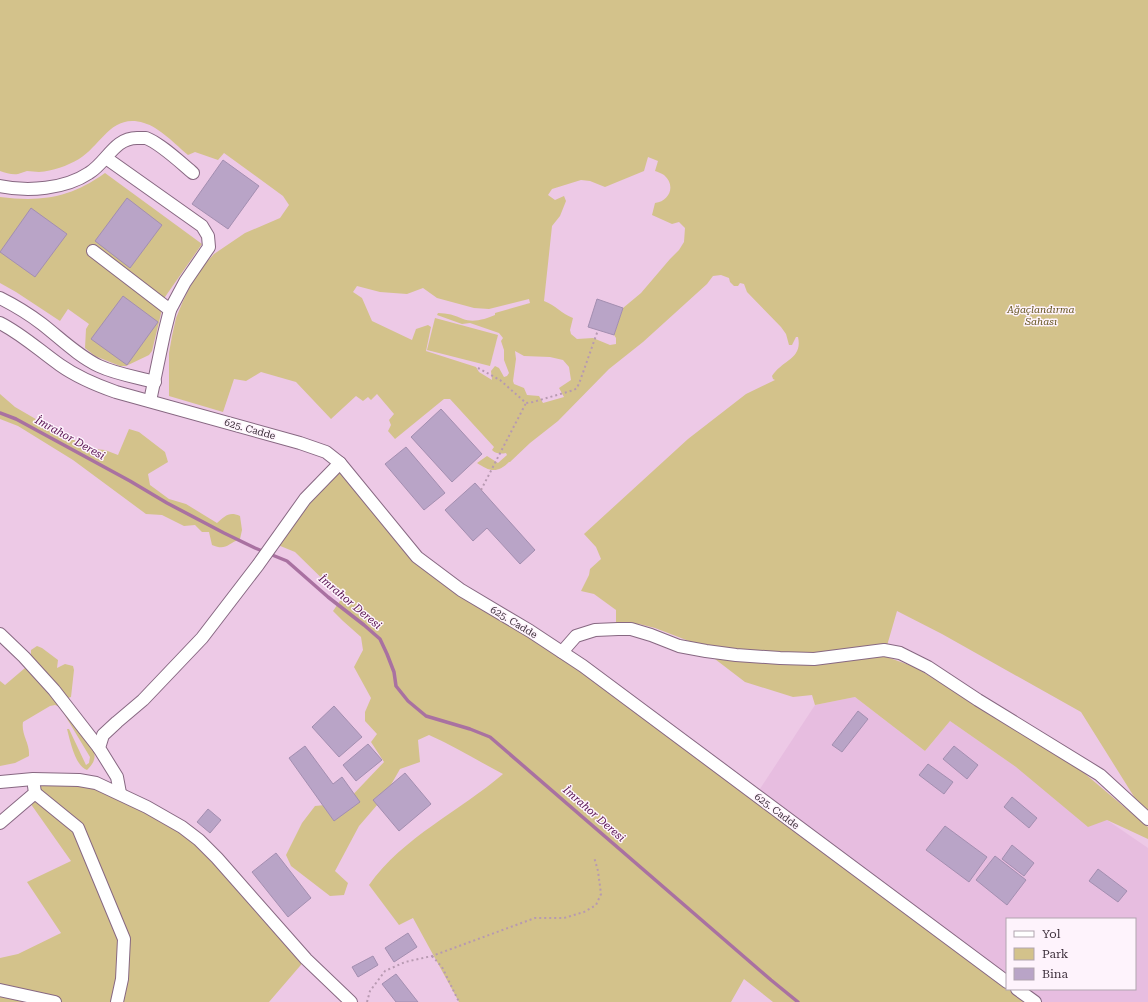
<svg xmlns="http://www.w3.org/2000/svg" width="1148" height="1002" viewBox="0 0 1148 1002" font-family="'Roboto Serif',serif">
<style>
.built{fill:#e7bde0}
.green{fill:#d3c28b;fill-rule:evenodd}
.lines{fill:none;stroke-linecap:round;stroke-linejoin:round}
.stream{stroke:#a971a1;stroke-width:3.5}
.building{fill:#b9a4c7;stroke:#a38eb0}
.minor-casing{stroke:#876882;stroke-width:14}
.path{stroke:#b799b1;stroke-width:2;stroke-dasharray:2 3;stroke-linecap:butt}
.minor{stroke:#fff;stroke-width:12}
.labels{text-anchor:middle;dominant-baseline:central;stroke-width:3;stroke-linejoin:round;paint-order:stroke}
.park-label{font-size:10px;font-style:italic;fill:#64541e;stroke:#fef3fc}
.street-label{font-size:10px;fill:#3d2f3b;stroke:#fef3fc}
.water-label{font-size:11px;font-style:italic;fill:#581352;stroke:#fef3fc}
</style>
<rect width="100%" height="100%" fill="#edc9e6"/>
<!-- built -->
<polygon class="built" points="855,697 925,751 950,721 1016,767 1107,820 1148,848 1148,1002 1035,1002 1017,989 1135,989 1135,919 1007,919 1007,981 756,795 815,705"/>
<!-- green -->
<g class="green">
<path d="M 0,0 L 1148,0 L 1148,819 L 1081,712 L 942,634 L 897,611 L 884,656 L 915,667 L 1077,767 L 1148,827 L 1148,839 L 1107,820 L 1088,827 L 1016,767 L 950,721 L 925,751 L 855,697 L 815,705 L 812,695 L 793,697 L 745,682 L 694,643 L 655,628 L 639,624 L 616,624 L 616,610 L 594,594 L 581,591 L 589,575 L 590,569 L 601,559 L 596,547 L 584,534 L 688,439 L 746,394 L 775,380 L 773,379 L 772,376 C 782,360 803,359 798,337 L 796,337 L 792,345 L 789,345 L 786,334 L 781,327 L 747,292 L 744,284 L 740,283 L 738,286 L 734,286 L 730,282 L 729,278 L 721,275 L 713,276 L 707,284 L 643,342 L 609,369 L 558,421 L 530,443 L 510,462 L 509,462 C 497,474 489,471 477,463 L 487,456 L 498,463 L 507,455 L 506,453 C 500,454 496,454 492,450 L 494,447 L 450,399 L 444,399 L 395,439 L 388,431 L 391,425 L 389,420 L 394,414 L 377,394 L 371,400 L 368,397 L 363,401 L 356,396 L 331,419 L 296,382 L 261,372 L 246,381 L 234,379 L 223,412 L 169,396 L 169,353 L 172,336 L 176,318 L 183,301 L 193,281 L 203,266 L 214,254 L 245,233 L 280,218 L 289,205 L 283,196 L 224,153 L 218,160 L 195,152 L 188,155 C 176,145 159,127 144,123 C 111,113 102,145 79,159 C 67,166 53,171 39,172 C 35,172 31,171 27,171 C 24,172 21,173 18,174 C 12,175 6,173 0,171 ZM 648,157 L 658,161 L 655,171 C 658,172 661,173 664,175 C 676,185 670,201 655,203 L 652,215 L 672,224 L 679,222 L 685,228 L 684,242 L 679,250 L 670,259 L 641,293 L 623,308 L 614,335 L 616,338 L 616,344 L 610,345 L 593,338 L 577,339 L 571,334 L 570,330 L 573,318 C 562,314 555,305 544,301 L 552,226 L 560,216 L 566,201 L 564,196 L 555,200 L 548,195 L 552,189 L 581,180 L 590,181 L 605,187 L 644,171 ZM 357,286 L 380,292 L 407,294 L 423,288 L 437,298 L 474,308 L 489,309 L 529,299 L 530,303 L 495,313 L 495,315 C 486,319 473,323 463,319 C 455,315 447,313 438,313 L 437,315 L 462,324 L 470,323 L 499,333 L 503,338 L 501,341 L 504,350 L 504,360 L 509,373 L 507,376 L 504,377 L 499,368 L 495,366 L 491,371 L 492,380 L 479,372 L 476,367 L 426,351 L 431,327 L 428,325 L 416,329 L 412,340 L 372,321 L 362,298 L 353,292 ZM 515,351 L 524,356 L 550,357 L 563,360 L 569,367 L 571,380 L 559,388 L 564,397 L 543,403 L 539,396 L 527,395 L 524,388 L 514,384 L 513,381 L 516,359 Z"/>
<path d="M 105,173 L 202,244 L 165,297 L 152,351 L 149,355 L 126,366 L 120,366 L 95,356 L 85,348 L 86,329 L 89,324 L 68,309 L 60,321 L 16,292 L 0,283 L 0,197 C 42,202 70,198 105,173 Z"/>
<polygon points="435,318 498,335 490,366 427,350"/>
<path d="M 0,394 L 15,407 L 65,436 L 94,449 L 105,450 L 118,455 L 129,429 L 139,432 L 165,452 L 168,462 L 148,474 L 150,485 L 169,499 L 186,504 L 217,523 C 225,516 229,511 240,516 L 242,530 L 240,539 C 227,544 226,551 212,545 L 209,532 L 202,532 L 195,525 L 184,526 L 162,515 L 146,514 L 73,460 L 18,426 L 0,419 Z"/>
<path d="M 340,463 L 417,557 L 536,634 L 1007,981 L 1007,989 L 1017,989 L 1035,1002 L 773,1002 L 744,979 L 731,1002 L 459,1002 L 413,918 L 399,925 L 369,885 C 403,837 460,811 503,774 C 478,761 454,746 429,735 L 418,740 L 420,762 L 400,769 L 384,797 L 359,826 L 335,871 L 348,883 L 344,895 L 330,896 L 291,866 L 286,855 L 302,823 L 315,806 L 345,803 L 384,762 L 371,742 L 377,734 L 365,721 L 365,712 L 371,698 L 354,667 L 363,650 L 361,637 L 343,621 L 333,611 L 342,598 L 295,552 L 273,543 Z"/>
<path d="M 37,646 L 42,648 L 58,660 L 57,668 L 65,664 L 73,666 L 74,670 L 71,697 L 68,698 L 94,751 C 96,759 93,764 87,770 C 75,766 70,740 67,729 L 69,729 L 86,765 L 89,763 L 90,757 L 60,707 L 55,705 L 50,706 L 23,722 C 21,735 30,743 29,756 L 15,763 L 0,766 L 0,681 L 5,685 L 25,668 L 29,670 L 31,658 L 31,650 Z"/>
<polygon points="33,779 79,780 182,827 306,959 269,1002 0,1002 0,958 18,954 61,933 27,882 71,861 28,800"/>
</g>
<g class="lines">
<!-- stream -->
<polyline class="stream" points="0,413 16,419 130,481 167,503 224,533 255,548 287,561 328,597 364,625 380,639 387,654 394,672 396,686 408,701 426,716 470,729 490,737 771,980 798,1002"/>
</g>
<!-- building -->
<g class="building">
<polygon points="223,160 259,186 228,229 192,204"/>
<polygon points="127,198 162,225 130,268 95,241"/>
<polygon points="31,208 67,234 35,277 0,252"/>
<polygon points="123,296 158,322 127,365 91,339"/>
<polygon points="597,299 623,308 614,335 588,327"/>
<polygon points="441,409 482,454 452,482 411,437"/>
<polygon points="406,447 445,493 424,510 385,464"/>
<polygon points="475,483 535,550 520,564 487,528 473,541 445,510"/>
<polygon points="334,706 362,737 339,757 312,727"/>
<polygon points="858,711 868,719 842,752 832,745"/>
<polygon points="368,744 382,760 356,781 343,765"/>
<polygon points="305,746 333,784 342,777 360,802 334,821 289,758"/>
<polygon points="954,746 978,765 967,779 943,759"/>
<polygon points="928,764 953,782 944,794 919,775"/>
<polygon points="405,773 431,804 399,831 373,800"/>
<polygon points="1012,797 1037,818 1029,828 1004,807"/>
<polygon points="208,809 221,820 210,833 197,822"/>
<polygon points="945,826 987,857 969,882 926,850"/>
<polygon points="1012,845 1034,863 1024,876 1002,859"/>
<polygon points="276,853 311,898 288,917 252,872"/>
<polygon points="995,856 1026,880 1007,905 976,880"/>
<polygon points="1098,869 1127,891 1118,902 1089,881"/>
<polygon points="408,933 417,947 394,962 385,948"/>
<polygon points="373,956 378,965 358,977 352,967"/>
<polygon points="396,974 418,1002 396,1002 382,984"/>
</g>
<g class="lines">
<defs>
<g id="minor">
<polyline points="106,158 202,226 208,236 209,247 185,282 170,310 164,334 150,401"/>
<path d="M 0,186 C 28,192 65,189 89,173 C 107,162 114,138 137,138 C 140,138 143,138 146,138 C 160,143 181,163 193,173"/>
<polyline points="93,251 170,310"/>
<path d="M 0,298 C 14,305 29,314 42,324 C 60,338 78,356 99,366 C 116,374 136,377 155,382"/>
<path d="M 0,323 C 22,334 40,351 60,365 C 77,377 96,385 116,392 L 300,443 L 326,452 L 340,463 L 417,557 L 461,590 L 530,631 L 583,666 L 1007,982"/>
<polyline points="0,634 24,657 54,690 99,748"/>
<polyline points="562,652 576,636 595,630 618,629 631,629 651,635 679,646 706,651 736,655 780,658 814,659 884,650 900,653 928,667 978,700 1100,775 1148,819"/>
<polyline points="0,782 33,779 79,780 96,783 147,807 182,827 199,840 217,858 306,959 351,1002"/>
<polyline points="35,793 78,828 124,939 122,979 117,1002"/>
<polyline points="120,793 117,777 99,748 103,735 117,722 143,700 202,638 258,565 305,499 340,463"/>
<polyline points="0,823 35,793 34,786"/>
<polyline points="1017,989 1035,1002"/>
<polyline points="0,990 55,1002"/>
</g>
</defs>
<!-- minor casing -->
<use href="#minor" class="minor-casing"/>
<!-- path -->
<g class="path">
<polyline points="478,368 500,380 526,403 533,402 574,390 577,388 580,381 598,330"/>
<polyline points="481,490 526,403"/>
<polyline points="432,956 442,967 459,1002"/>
<polyline points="367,1002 370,991 385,971 405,962 432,956 535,918 564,918 584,912 596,905 601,894 598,871 594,857"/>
</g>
<!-- minor -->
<use href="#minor" class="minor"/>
</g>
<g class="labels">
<!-- park labels -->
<g class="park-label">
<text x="1041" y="309">Ağaçlandırma<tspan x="1041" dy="12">Sahası</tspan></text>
</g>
<!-- street labels -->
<g class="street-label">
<text transform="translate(250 429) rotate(16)">625. Cadde</text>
<text transform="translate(514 622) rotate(31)">625. Cadde</text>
<text transform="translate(777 811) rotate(37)">625. Cadde</text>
</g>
<!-- water labels -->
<g class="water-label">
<text transform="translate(70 438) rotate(29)">İmrahor Deresi</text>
<text transform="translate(350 602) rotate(40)">İmrahor Deresi</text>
<text transform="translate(594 814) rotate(41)">İmrahor Deresi</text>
</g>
</g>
<!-- legend -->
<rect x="1006" y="918" width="130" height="72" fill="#fef3fc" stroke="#b1a5af"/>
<rect x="1014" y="931" width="20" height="6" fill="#ffffff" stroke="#b1a5af"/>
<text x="1042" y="938" font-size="12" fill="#3d2f3b">Yol</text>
<rect x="1014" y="948" width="20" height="12" fill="#d3c28b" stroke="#b1a5af"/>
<text x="1042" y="958" font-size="12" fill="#3d2f3b">Park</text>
<rect x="1014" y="968" width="20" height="12" fill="#b9a4c7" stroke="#b1a5af"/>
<text x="1042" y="978" font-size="12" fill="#3d2f3b">Bina</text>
</svg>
